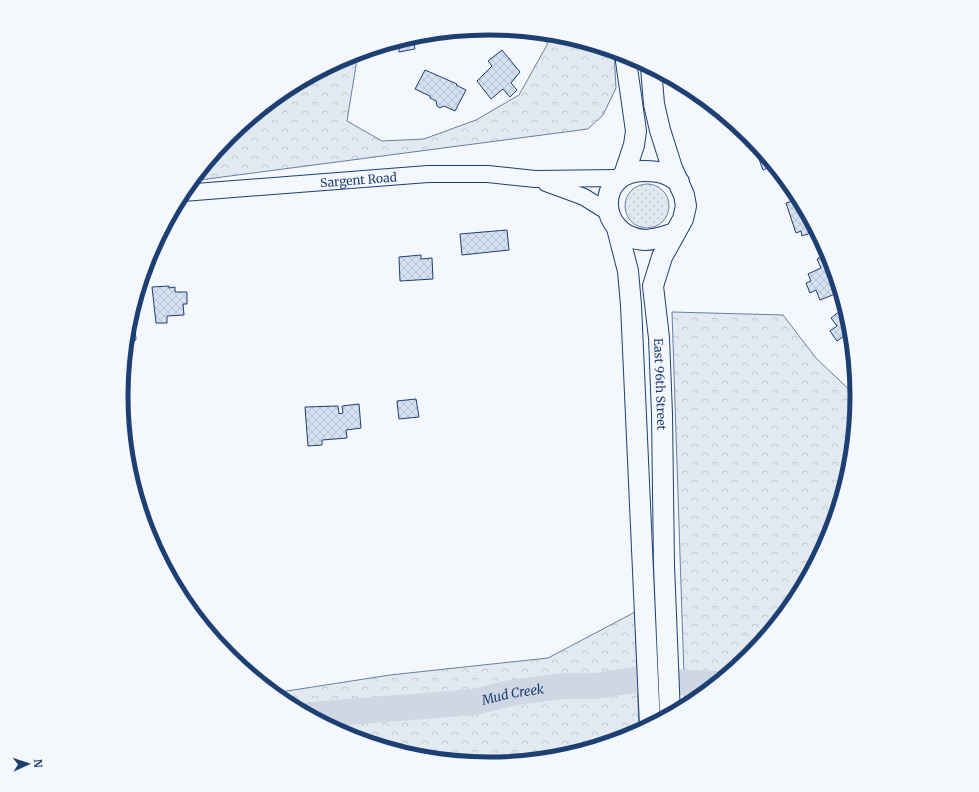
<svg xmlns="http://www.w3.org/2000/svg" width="979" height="792" viewBox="0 0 979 792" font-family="Merriweather,serif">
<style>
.grass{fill:url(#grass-dots);stroke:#687fa3}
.forest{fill:url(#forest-crowns);stroke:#687fa3}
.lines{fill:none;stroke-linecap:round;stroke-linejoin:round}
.river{stroke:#cfd7e4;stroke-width:26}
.building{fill:url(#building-cross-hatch);stroke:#1d3f73}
.minor-casing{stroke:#1d3f73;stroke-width:18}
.major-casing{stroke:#1d3f73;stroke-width:22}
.minor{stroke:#f4f7fb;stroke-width:16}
.major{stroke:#f4f7fb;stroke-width:20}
.labels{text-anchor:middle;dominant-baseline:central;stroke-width:3;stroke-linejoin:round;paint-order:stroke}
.street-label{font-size:12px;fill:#1d3f73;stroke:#f4f7fb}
.water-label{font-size:13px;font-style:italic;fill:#1d3f73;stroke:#f4f7fb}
.rim{fill:none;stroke:#1d3f73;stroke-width:5}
</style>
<defs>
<pattern id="grass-dots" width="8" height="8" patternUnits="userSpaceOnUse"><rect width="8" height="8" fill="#e3e9f0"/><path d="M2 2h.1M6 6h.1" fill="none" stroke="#c2c9d1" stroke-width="1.8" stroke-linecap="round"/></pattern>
<pattern id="forest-crowns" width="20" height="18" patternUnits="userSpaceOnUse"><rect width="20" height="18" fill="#e3e9f0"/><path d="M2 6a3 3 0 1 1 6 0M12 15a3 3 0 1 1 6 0" fill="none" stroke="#c2c9d1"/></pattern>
<pattern id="building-cross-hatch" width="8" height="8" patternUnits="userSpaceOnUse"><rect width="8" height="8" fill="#d5e0f0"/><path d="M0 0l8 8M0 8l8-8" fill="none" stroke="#b6c1d1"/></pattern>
</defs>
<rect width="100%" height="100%" fill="#f4f7fb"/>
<!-- grass -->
<circle class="grass" cx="647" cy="206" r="22"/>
<!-- forest -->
<g class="forest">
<polygon points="548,34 562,35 614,51 616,88 603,115 588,129 192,181 229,136 285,90 349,56 358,53 347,121 382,141 424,139 476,120 519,95 547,45"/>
<polygon points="672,312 783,315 816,358 857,397 850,468 829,537 795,601 750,656 694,702 685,707"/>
<polygon points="635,612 639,731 630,736 561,757 489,764 417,757 348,736 285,702 274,693 390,675 548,658"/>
</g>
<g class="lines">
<!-- river -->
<path class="river" id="s1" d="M 310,715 L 474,702 L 511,693 L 561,686 L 595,686 L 633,680 L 716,684"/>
</g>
<!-- building -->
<g class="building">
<polygon points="516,31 539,33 538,37 516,34"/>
<polygon points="413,37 415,49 399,52 399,48 379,52 378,47"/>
<polygon points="502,50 520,72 511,83 517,90 510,97 503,89 491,99 477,81 492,66 488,61"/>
<polygon points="425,70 457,84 456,85 466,90 455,111 444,106 440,108 437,106 436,101 430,98 430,96 415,89"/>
<polygon points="765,154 779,172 772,175 769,167 763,170 759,159 766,157"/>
<polygon points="799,199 816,231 802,236 801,231 796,233 786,203"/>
<polygon points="507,230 509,250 462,255 460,234"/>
<polygon points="829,254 840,292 820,300 816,290 810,293 806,283 811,281 808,274 821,268 817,259"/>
<polygon points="421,255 421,259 432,258 433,279 400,281 399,257"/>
<polygon points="169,286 169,288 175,287 175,292 187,292 187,304 183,304 184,315 167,316 167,323 156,323 152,287"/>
<polygon points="845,307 850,324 852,339 848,342 844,336 837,341 830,331 837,326 831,318"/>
<polygon points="133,309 136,339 134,342 129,342 127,340 129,324"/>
<polygon points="416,399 419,417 399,419 397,401"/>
<polygon points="359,404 361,428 346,430 347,438 322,440 322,445 308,446 305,407 338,406 339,414 343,413 342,406"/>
</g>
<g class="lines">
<defs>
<g id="minor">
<polyline points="546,183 584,197 608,212"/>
<path id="s2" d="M 183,193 L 428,174 L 488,174 L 535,179 L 618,178"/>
</g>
<g id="major">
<path id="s3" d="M 651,67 L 654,104 L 660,130 L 672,168 L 684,195 L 686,206 L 683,219 L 662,257 L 653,286 L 659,338 L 662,414 L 664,565 L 670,715"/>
<polyline points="624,175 634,145 636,131 625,54"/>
<polyline points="617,228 628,271 631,305 650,726"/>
<path d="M 675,233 C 666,236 655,240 645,240 C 597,237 594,170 645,171 C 659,171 668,173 679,182"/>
</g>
</defs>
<!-- minor casing -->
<use href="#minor" class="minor-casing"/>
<!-- major casing -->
<use href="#major" class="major-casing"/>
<!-- minor -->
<use href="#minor" class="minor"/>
<!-- major -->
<use href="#major" class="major"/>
</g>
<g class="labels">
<!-- street labels -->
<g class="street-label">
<text stroke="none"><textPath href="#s2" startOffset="176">Sargent Road</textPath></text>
<text stroke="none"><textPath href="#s3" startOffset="330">East 96th Street</textPath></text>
</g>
<!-- water labels -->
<g class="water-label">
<text stroke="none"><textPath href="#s1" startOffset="204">Mud Creek</textPath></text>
</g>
</g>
<!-- crop -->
<path d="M0 0H979V792H0ZM128 396a361 361 0 1 1 722 0a361 361 0 1 1-722 0Z" fill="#f4f7fb" fill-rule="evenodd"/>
<path class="rim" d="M128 396a361 361 0 1 1 722 0a361 361 0 1 1-722 0Z"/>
<!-- north arrow -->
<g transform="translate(28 764) rotate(87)" stroke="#f4f7fb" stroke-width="3" paint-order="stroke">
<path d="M0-3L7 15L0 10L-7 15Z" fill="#1d3f73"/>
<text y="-6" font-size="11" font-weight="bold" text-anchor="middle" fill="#1d3f73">N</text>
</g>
</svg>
